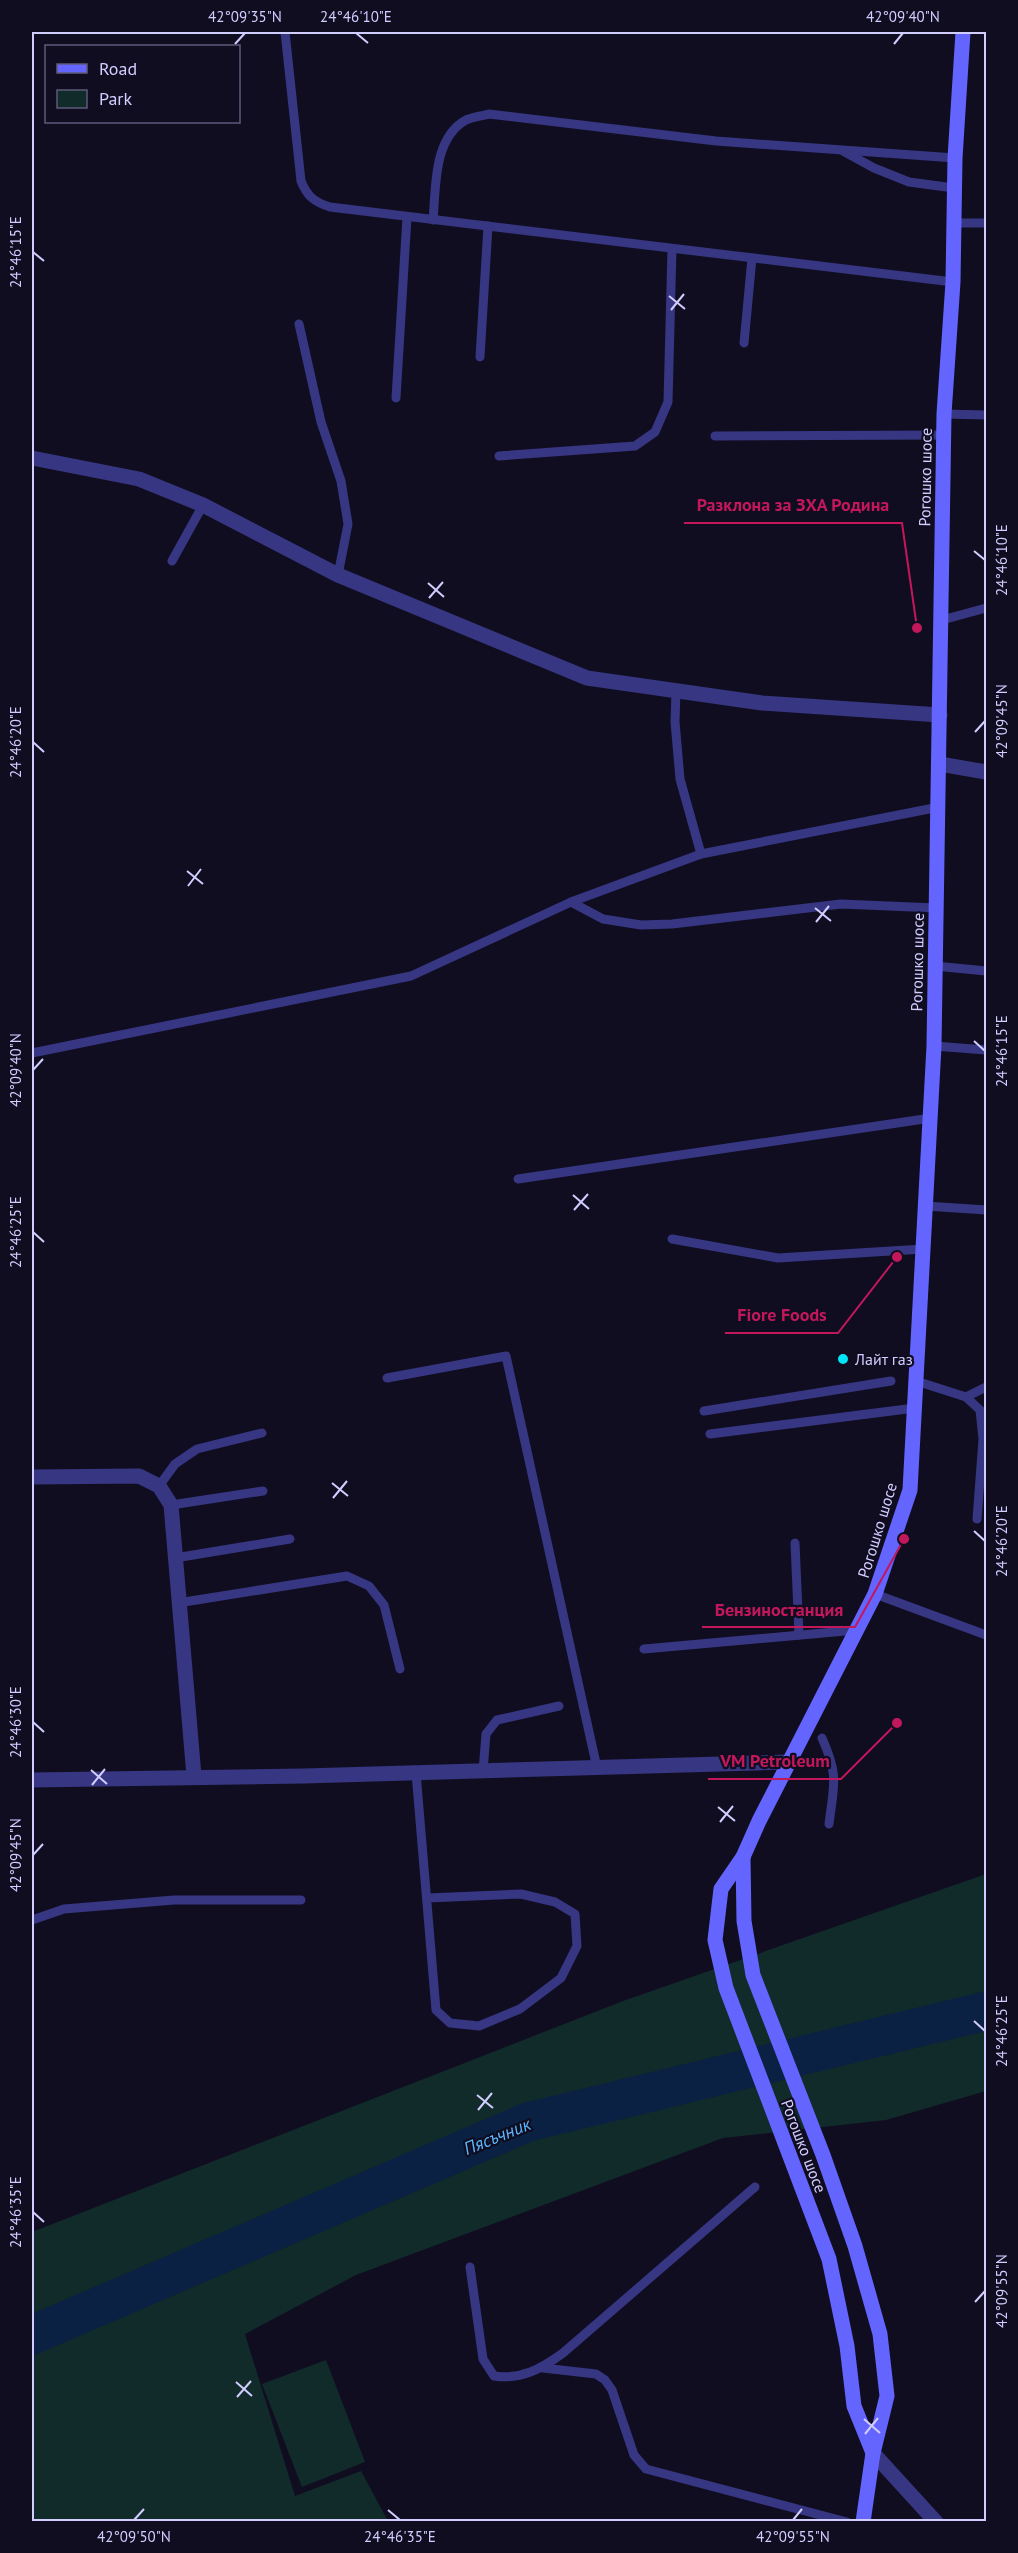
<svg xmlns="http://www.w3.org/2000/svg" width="1018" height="2553" viewBox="0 0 1018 2553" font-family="'PT Sans',sans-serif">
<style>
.green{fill:#102b2a}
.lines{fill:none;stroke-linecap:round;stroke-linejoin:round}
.river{stroke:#0a2143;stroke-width:39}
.service{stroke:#373682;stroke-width:9}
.minor{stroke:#373682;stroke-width:15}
.secondary{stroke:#6465ff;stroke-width:15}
.ticks{fill:none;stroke:#d1cdff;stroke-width:2}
.poi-dot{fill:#00e6f8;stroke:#100d21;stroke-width:2}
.labels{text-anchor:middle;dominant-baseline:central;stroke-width:4.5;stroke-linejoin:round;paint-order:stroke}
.street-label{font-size:16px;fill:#d1cdff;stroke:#100d21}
.poi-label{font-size:16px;fill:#d1cdff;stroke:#100d21;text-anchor:start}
.water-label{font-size:18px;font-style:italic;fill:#5bb8ff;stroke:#100d21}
.leader{fill:none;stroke:#c2185b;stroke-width:2}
.callout-dot{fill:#c2185b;stroke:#100d21;stroke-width:2}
.callout-label{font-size:18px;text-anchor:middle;font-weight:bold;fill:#c2185b;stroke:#100d21;stroke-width:4.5;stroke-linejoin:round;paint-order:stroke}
.neatline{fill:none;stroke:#d1cdff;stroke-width:2}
.ticks-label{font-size:15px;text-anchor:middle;fill:#d1cdff}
</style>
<rect width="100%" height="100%" fill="#100d21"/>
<!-- green -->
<g class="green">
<polygon points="986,1874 986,2091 886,2120 723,2138 356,2275 245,2334 295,2496 361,2471 388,2521 32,2522 32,2232 623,2001"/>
<polygon points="326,2360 365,2462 302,2487 262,2384"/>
</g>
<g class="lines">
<!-- river -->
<polyline class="river" points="32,2335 528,2122 986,2011"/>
<!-- service -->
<g class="service">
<path d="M 285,32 L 301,181 C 307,196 314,202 330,207 L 953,282"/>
<polyline points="843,151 874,168 909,182 954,188"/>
<path d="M 433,220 C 436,188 433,138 466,120 C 473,117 482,116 489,114 L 716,141 L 955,158"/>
<polyline points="952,223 986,223"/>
<polyline points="299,324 321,422 341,481 348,524 338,575"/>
<polyline points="744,343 752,258"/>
<polyline points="480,357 488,226"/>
<polyline points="396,398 407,217"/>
<polyline points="944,414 986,415"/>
<polyline points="715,436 944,435"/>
<polyline points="499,456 635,446 655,432 668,402 672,249"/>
<polyline points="172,561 203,505"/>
<polyline points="942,620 986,608"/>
<polyline points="676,691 675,722 680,779 701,854"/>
<polyline points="571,902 603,919 641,925 672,924 841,904 936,908"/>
<polyline points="935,966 986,971"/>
<polyline points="934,1046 986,1050"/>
<polyline points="32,1053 411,976 571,902 701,854 939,807"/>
<polyline points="518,1179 931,1118"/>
<polyline points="926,1206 986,1210"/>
<polyline points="672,1239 778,1258 923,1249"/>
<polyline points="387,1378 506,1356 597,1768"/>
<polyline points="916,1381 966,1397 980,1410 983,1439 977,1519"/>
<polyline points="966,1397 986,1387"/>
<polyline points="704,1411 891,1381"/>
<polyline points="710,1434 915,1408"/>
<polyline points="159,1486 175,1464 197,1449 262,1433"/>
<polyline points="171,1505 263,1491"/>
<polyline points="795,1543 799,1635"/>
<polyline points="175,1558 290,1539"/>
<polyline points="875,1594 986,1635"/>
<polyline points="178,1603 347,1576 369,1586 384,1605 400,1669"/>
<polyline points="644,1649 857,1630"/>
<path d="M 822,1738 C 839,1776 834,1784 829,1824"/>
<polyline points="483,1771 486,1734 497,1720 559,1706"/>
<polyline points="416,1773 436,2010 450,2023 479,2026 520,2009 561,1978 577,1946 575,1914 555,1902 521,1894 427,1898"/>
<polyline points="32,1920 64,1909 174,1900 301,1900"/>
<path d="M 470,2267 L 483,2359 L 494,2376 C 521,2380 541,2369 563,2353 L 755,2187"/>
<polyline points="543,2368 596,2374 605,2380 612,2390 634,2455 646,2469 847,2522"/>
</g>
<!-- minor -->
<g class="minor">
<polyline points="32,458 139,479 203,505 338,575 587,678 762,703 940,715"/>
<polyline points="940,764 986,772"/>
<polyline points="32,1477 139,1476 159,1486 171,1505 194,1776"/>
<polyline points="32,1780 304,1776 789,1762"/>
<polyline points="873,2453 936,2522"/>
</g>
<!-- secondary -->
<g class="secondary">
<polyline points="743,1857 744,1921 753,1975 823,2155 855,2246 880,2334 887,2396 873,2453 863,2522"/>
<polyline points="873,2453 854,2406 847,2346 829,2259 726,1988 715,1940 721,1889 743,1857 759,1821 875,1594 910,1490 934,1046 944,414 953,282 955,158 963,32"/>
</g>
</g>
<!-- ticks -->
<path class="ticks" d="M 356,33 L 368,43M 235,44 L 245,33M 894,44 L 903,33M 33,252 L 44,261M 669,296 L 685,309M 671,310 L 684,294M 974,551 L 985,560M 428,583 L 444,597M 429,598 L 443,582M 975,732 L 985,721M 33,742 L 44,752M 187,871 L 203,884M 188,886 L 201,869M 815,908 L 831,921M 816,922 L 829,906M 974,1041 L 985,1051M 33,1070 L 43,1059M 573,1195 L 589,1209M 574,1210 L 588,1194M 33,1232 L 44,1242M 332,1483 L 348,1496M 333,1498 L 347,1481M 974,1531 L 985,1541M 33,1722 L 44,1732M 91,1770 L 107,1784M 92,1785 L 105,1769M 718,1807 L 735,1821M 720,1822 L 733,1806M 33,1855 L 43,1844M 974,2021 L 985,2031M 477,2095 L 493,2108M 478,2110 L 492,2093M 33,2212 L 44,2222M 975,2302 L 985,2291M 236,2382 L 252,2396M 237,2397 L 251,2381M 864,2419 L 880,2433M 865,2434 L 878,2418M 388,2510 L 400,2520M 134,2520 L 144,2509M 793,2520 L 802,2509"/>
<!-- markers -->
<circle class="poi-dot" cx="843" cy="1359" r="6"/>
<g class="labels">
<!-- street labels -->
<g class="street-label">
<text transform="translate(925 477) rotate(-89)">Рогошко шосе</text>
<text transform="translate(917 962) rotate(-89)">Рогошко шосе</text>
<text transform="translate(877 1530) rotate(-73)">Рогошко шосе</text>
<text transform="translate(804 2146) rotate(69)">Рогошко шосе</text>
</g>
<!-- poi labels -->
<g class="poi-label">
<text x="855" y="1359">Лайт газ</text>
</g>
<!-- water labels -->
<g class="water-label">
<text transform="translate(497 2136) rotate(-22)">Пясъчник</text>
</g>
</g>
<!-- callouts -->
<path class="leader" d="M917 628L902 523H684M897 1257L838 1333H725M904 1539L855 1627H702M897 1723L841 1779H708"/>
<g class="callout-dot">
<circle cx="917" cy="628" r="6"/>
<circle cx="897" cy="1257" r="6"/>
<circle cx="904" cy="1539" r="6"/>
<circle cx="897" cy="1723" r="6"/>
</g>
<g class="callout-label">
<text x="793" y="511">Разклона за ЗХА Родина</text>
<text x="782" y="1321">Fiore Foods</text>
<text x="779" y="1616">Бензиностанция</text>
<text x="775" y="1767">VM Petroleum</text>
</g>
<!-- border -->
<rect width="1018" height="2553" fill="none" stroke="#100d21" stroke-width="66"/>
<!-- legend -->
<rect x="45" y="45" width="195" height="78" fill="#100d21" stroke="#5d5a7a" stroke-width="1.5"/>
<rect x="57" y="64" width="30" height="9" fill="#6465ff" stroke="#5d5a7a" stroke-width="1.5"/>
<text x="99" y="75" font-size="18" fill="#d1cdff">Road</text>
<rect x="57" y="90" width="30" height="18" fill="#102b2a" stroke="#5d5a7a" stroke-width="1.5"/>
<text x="99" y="105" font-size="18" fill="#d1cdff">Park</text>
<rect x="33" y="33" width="952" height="2487" class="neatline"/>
<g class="ticks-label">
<text x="245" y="22">42°09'35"N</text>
<text x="356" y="22">24°46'10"E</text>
<text x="903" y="22">42°09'40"N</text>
<text transform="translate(16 252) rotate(-90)" y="5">24°46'15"E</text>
<text transform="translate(1002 560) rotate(-90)" y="5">24°46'10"E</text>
<text transform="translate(1002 721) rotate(-90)" y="5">42°09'45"N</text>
<text transform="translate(16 742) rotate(-90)" y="5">24°46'20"E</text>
<text transform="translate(1002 1051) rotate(-90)" y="5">24°46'15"E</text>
<text transform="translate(16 1070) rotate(-90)" y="5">42°09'40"N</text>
<text transform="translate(16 1232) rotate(-90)" y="5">24°46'25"E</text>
<text transform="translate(1002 1541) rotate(-90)" y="5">24°46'20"E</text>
<text transform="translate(16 1722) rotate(-90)" y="5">24°46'30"E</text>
<text transform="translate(16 1855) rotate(-90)" y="5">42°09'45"N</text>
<text transform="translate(1002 2031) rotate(-90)" y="5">24°46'25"E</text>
<text transform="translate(16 2212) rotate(-90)" y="5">24°46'35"E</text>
<text transform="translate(1002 2291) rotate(-90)" y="5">42°09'55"N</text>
<text x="134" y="2542">42°09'50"N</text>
<text x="400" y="2542">24°46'35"E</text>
<text x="793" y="2542">42°09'55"N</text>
</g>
</svg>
